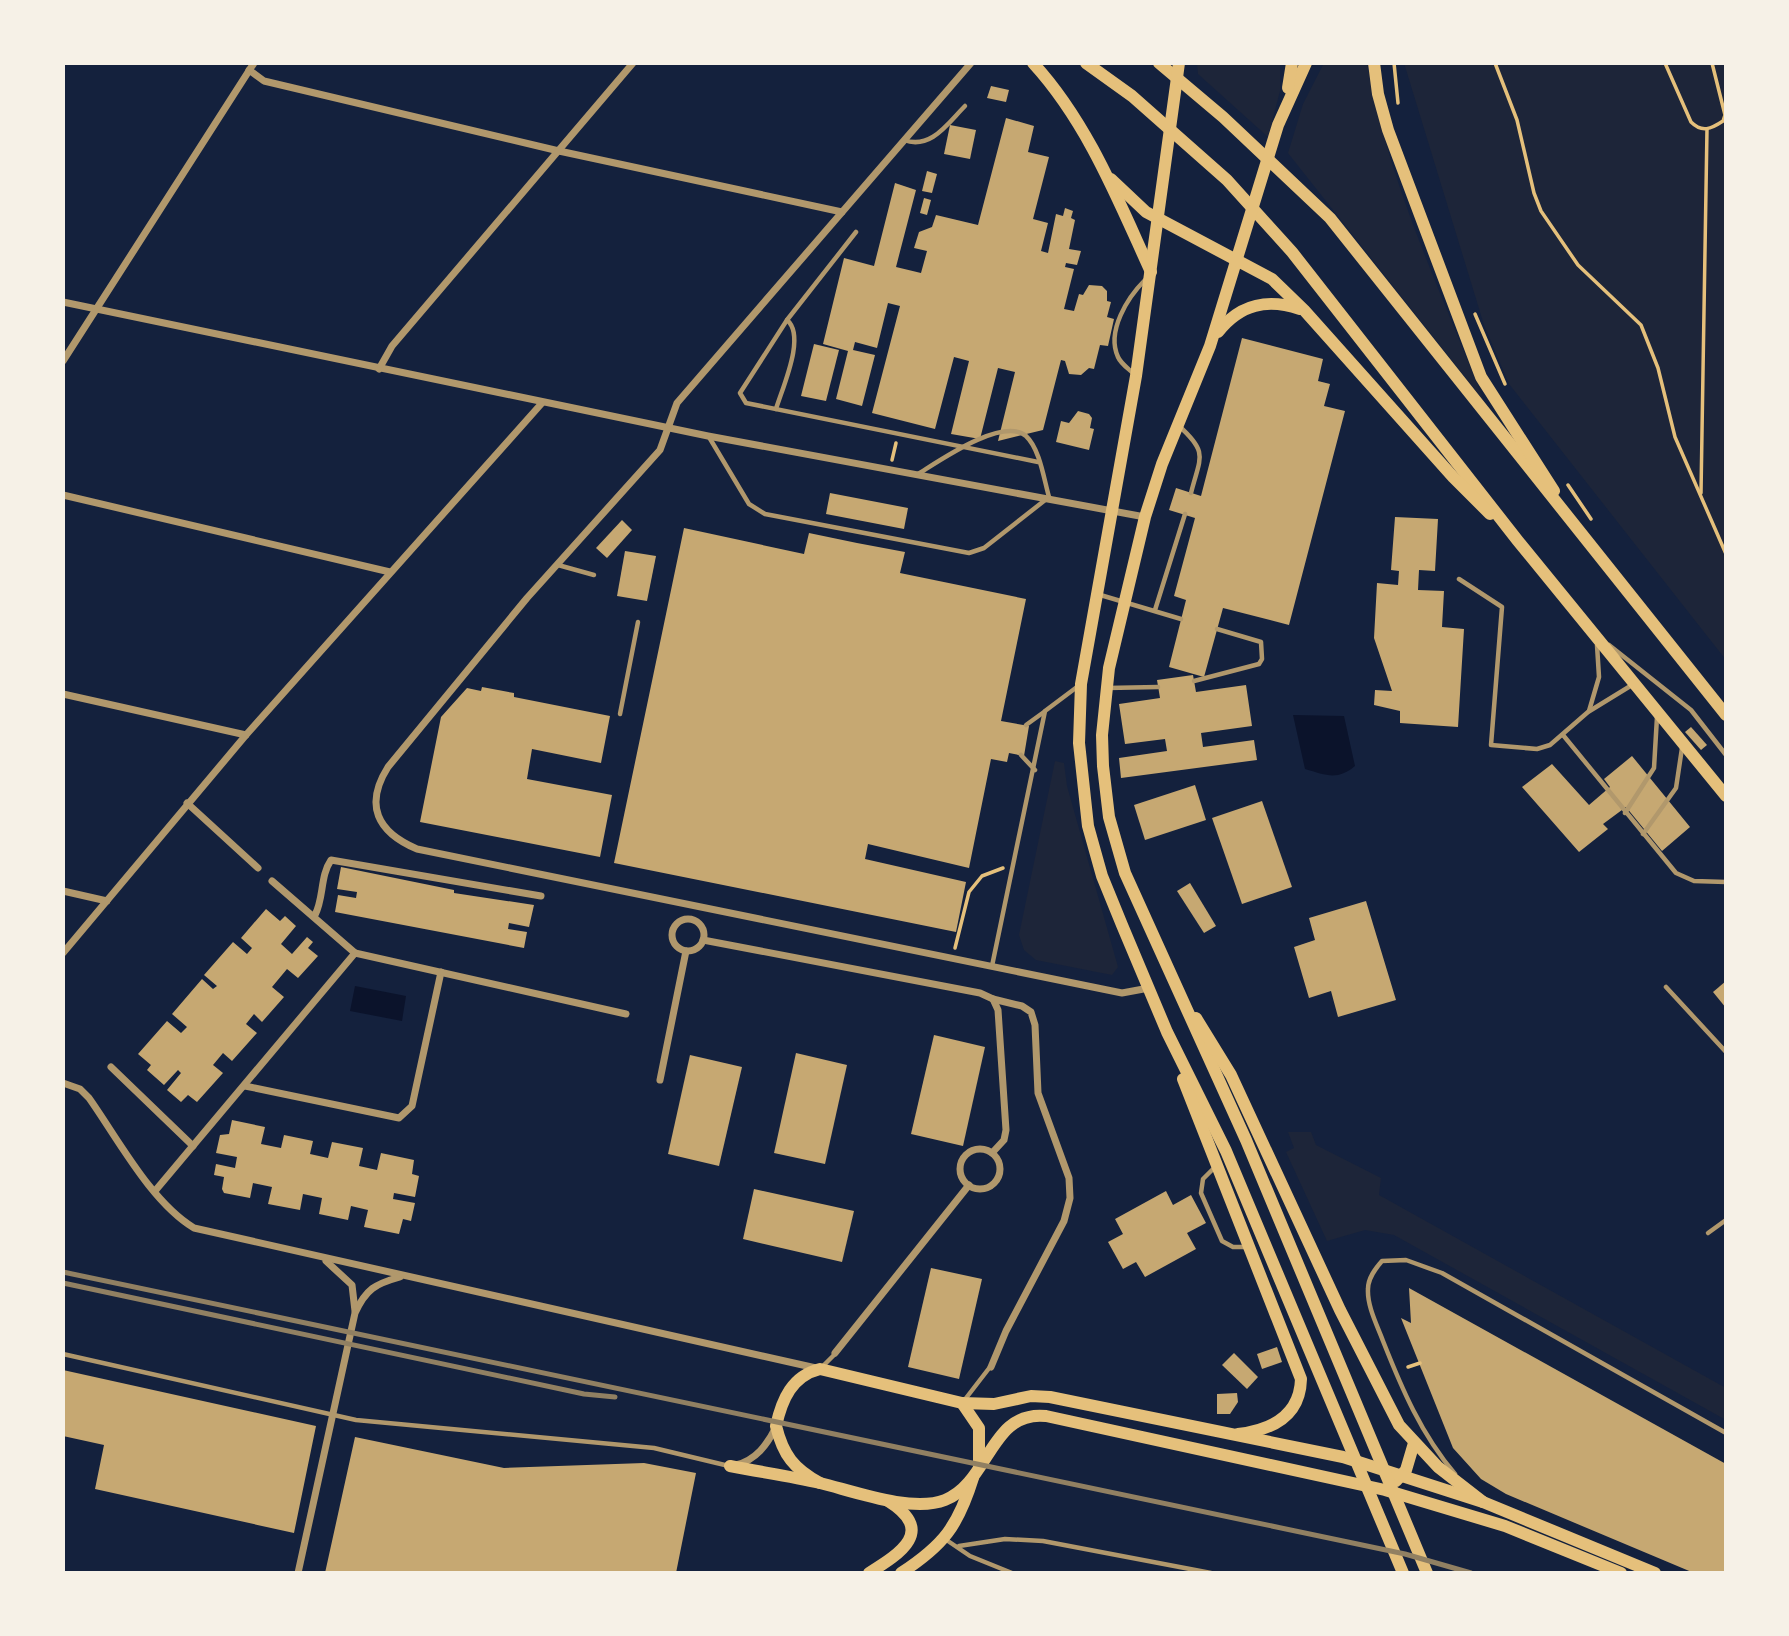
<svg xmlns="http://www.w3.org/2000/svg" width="1789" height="1636" viewBox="0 0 1789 1636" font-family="'IBM Plex Sans',sans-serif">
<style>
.green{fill:#1d2539}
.water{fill:#0b132b}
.building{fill:#c6a872}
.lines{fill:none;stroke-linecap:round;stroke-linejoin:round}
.path{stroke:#e5c07b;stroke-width:3.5}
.service{stroke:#b1986c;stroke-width:4.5}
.minor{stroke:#b1986c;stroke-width:7}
.secondary{stroke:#e5c07b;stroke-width:12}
.primary{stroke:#e5c07b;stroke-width:12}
.rail{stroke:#918062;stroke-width:5}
</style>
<rect width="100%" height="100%" fill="#14213d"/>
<!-- green -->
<g class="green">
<polygon points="1197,63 1280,63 1280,91 1268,137 1198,74"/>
<path d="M 1324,63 L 1367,63 C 1388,181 1440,290 1484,401 L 1288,153 L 1303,104 Z"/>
<polygon points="1404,63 1726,63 1726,660 1509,384 1484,325"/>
<polygon points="1055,761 1064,763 1067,786 1118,967 1112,975 1036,960 1024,950 1019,935"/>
<polygon points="1288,1132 1311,1132 1316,1145 1381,1178 1379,1195 1726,1388 1726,1420 1394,1235 1365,1230 1327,1241 1286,1152 1294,1148"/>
</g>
<!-- water -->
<g class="water">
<path d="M 1293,715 L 1344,716 L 1355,766 C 1337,781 1326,775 1305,769 Z"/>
<polygon points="355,986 406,996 402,1021 350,1011"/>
</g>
<!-- building -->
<g class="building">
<polygon points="991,86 1009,90 1006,102 987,98"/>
<polygon points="1006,118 1034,126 1028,152 1049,157 1033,219 1048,223 1041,251 1048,253 1056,214 1063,216 1065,208 1073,211 1071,218 1075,220 1069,249 1081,251 1077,265 1066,263 1065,267 1074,269 1064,309 1074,311 1079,294 1083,295 1089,285 1102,286 1107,291 1107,301 1111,302 1107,317 1114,319 1108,346 1100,345 1094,369 1089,368 1081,375 1069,374 1065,361 1061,360 1043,430 998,441 1015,372 998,368 980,439 951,434 969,361 954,357 935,429 872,413 900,306 888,303 877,348 855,342 853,350 875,355 862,406 836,399 848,351 823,344 844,258 874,266 895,183 916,190 896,267 921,273 927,251 914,248 919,232 932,227 936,215 978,225"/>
<polygon points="950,125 976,130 970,159 944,154"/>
<polygon points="927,171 937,174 932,193 922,191"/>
<polygon points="924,198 931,200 927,215 920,213"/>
<polygon points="1242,338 1323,359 1318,381 1330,384 1324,406 1345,411 1289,625 1223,608 1204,677 1169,667 1186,600 1174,596 1195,518 1169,510 1176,488 1201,496"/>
<polygon points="814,344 839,350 826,401 801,396"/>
<polygon points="1078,411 1089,414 1092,418 1090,428 1094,429 1089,450 1056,442 1061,421 1069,423"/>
<polygon points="830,493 908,508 904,529 826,514"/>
<polygon points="1395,517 1438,519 1435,571 1419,570 1418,590 1444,591 1442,627 1464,629 1458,727 1400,723 1400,711 1374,705 1375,690 1392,691 1374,638 1377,583 1398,585 1399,571 1391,570"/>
<polygon points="622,520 632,530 607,558 596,548"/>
<polygon points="684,528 804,554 809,533 857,543 905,552 900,573 1026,599 1001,721 1029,726 1024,756 1009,753 1007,762 991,759 969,868 868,844 865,859 966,882 956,932 614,863"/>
<polygon points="625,551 656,556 647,601 617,596"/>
<polygon points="1193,675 1196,692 1246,685 1252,726 1201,733 1203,747 1254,740 1257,760 1121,778 1119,758 1167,751 1165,739 1125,744 1119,704 1160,698 1157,680"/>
<polygon points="482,687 514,693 514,697 610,716 601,763 532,749 527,779 612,795 600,857 420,822 441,717 467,688 481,691"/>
<polygon points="1691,727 1707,745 1701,750 1685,732"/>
<polygon points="1632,756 1690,827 1662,851 1626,807 1603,824 1608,829 1579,852 1522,787 1552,764 1589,805 1610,787 1604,779"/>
<polygon points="1195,785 1206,820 1145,840 1134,805"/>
<polygon points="1262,801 1292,887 1242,904 1212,818"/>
<polygon points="341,867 454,890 454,893 534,905 529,927 509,923 508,929 527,932 524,948 335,912 338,895 356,898 357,892 337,889"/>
<polygon points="1190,883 1216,926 1204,933 1177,891"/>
<polygon points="1366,901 1396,1000 1338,1017 1331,991 1309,998 1294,947 1315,940 1309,918"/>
<polygon points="266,909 280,921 285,916 296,926 281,944 292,954 307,937 313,942 308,948 318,956 298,978 287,969 272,987 284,997 262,1022 254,1014 246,1024 257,1033 232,1061 223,1053 213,1065 223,1073 197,1102 188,1095 181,1102 167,1090 181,1073 178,1070 164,1085 147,1070 151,1065 138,1054 167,1021 181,1033 187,1027 172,1014 202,979 213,989 217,986 204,975 233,942 247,954 252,948 241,938"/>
<polygon points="1726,981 1726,1008 1713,992"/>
<polygon points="934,1035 985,1047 963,1146 911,1134"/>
<polygon points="796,1053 847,1065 825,1164 774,1153"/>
<polygon points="690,1055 742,1067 719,1166 668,1154"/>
<polygon points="232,1120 265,1127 261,1144 281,1148 284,1135 313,1141 310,1154 328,1158 332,1142 363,1148 359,1166 377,1170 381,1153 414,1160 412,1174 419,1176 415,1197 394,1193 393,1199 415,1203 411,1221 403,1219 399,1234 364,1227 368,1210 351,1206 348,1220 319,1214 322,1198 303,1194 300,1210 268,1204 272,1187 253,1183 250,1198 224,1193 222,1189 224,1177 214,1175 216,1164 235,1168 237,1157 216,1153 220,1135 229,1134"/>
<polygon points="754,1189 854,1211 842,1262 743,1239"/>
<polygon points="1166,1191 1173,1205 1191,1195 1206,1223 1187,1233 1196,1249 1145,1277 1136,1262 1123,1269 1108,1242 1123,1234 1115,1219"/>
<polygon points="931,1268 982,1279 959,1379 908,1367"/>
<polygon points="1409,1288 1726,1464 1726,1573 1694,1573 1506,1494 1481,1479 1453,1448 1401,1318 1411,1323"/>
<polygon points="1277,1347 1282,1362 1262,1369 1257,1354"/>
<polygon points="1234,1353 1258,1377 1247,1389 1222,1365"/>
<polygon points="63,1370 316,1426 294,1533 95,1489 104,1445 63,1436"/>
<polygon points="1237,1393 1238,1402 1230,1414 1217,1414 1217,1394"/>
<polygon points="355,1437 504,1468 644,1463 696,1473 676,1573 325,1573"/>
</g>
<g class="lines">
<!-- path -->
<g class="path">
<polyline points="1394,63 1398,103"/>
<polyline points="1495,63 1517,120 1534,193 1541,211 1578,265 1641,325 1658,368 1675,437 1726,554"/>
<path d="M 1665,63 L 1691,122 C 1702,133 1711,129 1723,121 L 1725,115 L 1712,63"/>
<polyline points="1475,314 1505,384"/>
<polyline points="892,460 896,443"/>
<polyline points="1568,485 1591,519"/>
<polyline points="1701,493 1707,129"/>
<polyline points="955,948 969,892 982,876 1003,868"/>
<polyline points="1408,1367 1420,1363"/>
</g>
<!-- service -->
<g class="service">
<path d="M 904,140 C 931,150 948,123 965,106"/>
<polyline points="856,232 787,320 740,393 746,403 1038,462"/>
<path d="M 1134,374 C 1129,369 1121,364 1118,357 C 1106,331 1128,297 1145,280"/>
<path d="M 776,409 C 783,386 806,336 787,320"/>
<path d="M 1179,426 C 1209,453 1200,457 1191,493"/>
<path d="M 709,437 L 749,504 L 765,514 L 969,553 L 984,548 L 1049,497 C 1044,480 1040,449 1026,436 C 1003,416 939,461 918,474"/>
<polyline points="558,565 594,575"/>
<polyline points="1459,579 1502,607 1491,745 1537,749 1550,745 1588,712 1632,685"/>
<polyline points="1097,594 1181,619"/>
<polyline points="1155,610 1185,514"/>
<polyline points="1609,645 1691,710 1726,755"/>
<polyline points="1194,681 1259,664 1262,659 1261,642 1217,629"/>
<polyline points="1107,688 1158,687"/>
<polyline points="1589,711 1599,677 1597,645"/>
<polyline points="620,714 638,622"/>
<polyline points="1026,725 1044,712"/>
<polyline points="1563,735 1676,873 1694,881 1726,882"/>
<polyline points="1021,755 1035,770"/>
<polyline points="1625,813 1654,768 1657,717"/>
<polyline points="1643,834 1676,788 1682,748"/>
<polyline points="992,966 1045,711 1077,687"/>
<polyline points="1666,987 1726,1052"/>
<polyline points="1215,1167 1203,1179 1201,1193 1222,1241 1233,1247 1247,1247"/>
<polyline points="1708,1233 1726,1220"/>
<polyline points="63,1354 356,1420 654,1448 729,1466"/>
<polyline points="821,1368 835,1354"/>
<polyline points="963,1402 990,1367"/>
<path d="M 1455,1474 C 1421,1434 1402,1389 1383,1341 C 1377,1325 1367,1306 1368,1289 C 1368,1278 1375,1269 1382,1261 L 1406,1260 L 1442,1273 L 1726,1433"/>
<polyline points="945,1539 970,1556 1012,1573"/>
<polyline points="959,1546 1005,1539 1043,1541 1211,1573"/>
</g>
<!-- minor -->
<g class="minor">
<path d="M 971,63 L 677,403 L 660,450 L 527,598 L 388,767 C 364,805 377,832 417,849 L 1122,993 L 1149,988"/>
<polyline points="249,70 264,81 559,151 842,212"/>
<polyline points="63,302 708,436 1145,517"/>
<polyline points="63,361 254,63"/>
<polyline points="379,369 392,346 633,63"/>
<polyline points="63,495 390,572"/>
<polyline points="63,694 246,735"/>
<polyline points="187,803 258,868"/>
<polyline points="272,881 355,953"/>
<polyline points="63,891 107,901"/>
<path d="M 315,915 C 324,898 320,876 331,860 L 541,896"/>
<circle cx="688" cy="935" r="16"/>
<polyline points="703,940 980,993 993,999 998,1010 1006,1130 1004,1140 992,1153"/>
<polyline points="63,953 246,735 542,403"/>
<polyline points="111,1067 193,1146"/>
<polyline points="660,1080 686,951"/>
<path d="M 63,1083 L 80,1089 L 89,1098 C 118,1139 151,1202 194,1228 L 816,1368"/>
<polyline points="245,1086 399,1118 412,1106 441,972"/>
<circle cx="980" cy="1169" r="20"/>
<polyline points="155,1191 355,953 626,1014"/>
<polyline points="326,1261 352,1285 355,1311"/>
<polyline points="835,1353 969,1185"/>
<polyline points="991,1367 1006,1331 1064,1221 1070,1198 1069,1178 1038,1093 1035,1025 1031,1012 1022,1006 993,999"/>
<path d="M 736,1465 C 756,1460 767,1445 776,1427"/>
<path d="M 298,1573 L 355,1313 C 366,1289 375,1284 400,1277"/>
</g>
<!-- secondary -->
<g class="secondary">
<polyline points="962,1403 979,1428 979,1466"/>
<path d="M 730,1466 C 760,1472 790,1476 820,1483 C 853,1491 912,1513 945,1500 C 990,1482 990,1410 1046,1416 L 1385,1490 L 1505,1526 L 1621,1573"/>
<polyline points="1396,1481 1406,1470 1414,1443"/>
<path d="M 820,1483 C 794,1469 783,1455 776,1426 C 782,1399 792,1376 820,1369 L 962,1403 L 994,1404 L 1031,1396 L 1050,1397 L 1343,1457 L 1483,1502 L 1655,1573"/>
<path d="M 869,1573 C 901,1553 936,1531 888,1501"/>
<path d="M 901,1573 C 944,1545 958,1526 973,1478"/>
</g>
<!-- primary -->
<g class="primary">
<path d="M 1033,63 C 1088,123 1118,200 1151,272"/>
<polyline points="1086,63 1132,96 1227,180 1292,252 1518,541 1726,796"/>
<polyline points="1159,63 1223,117 1330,218 1726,715"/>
<polyline points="1179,63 1136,376 1081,684 1079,743 1088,826 1102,876 1122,925 1167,1032 1226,1151 1403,1573"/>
<polyline points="1306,63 1278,125 1210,346 1162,464 1145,517 1109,668 1102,735 1103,766 1109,817 1125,873 1246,1140 1427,1573"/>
<polyline points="1374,63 1378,94 1388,130 1481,377 1554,491"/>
<polyline points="1288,88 1292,63"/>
<polyline points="1111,179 1146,212 1272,279 1304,310 1453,477 1490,514"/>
<path d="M 1218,332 C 1240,304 1267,298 1300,309"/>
<polyline points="1196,1018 1231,1075 1340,1310 1399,1425 1438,1467 1483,1502"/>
<path d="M 1183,1079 L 1301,1379 C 1300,1416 1272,1430 1238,1434"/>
</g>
<!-- rail -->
<g class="rail">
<polyline points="63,1272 1405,1554 1471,1573"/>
<polyline points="63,1283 584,1394 615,1397"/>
</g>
</g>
<!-- border -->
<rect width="1789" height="1636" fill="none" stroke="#f6f1e7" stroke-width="130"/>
</svg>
